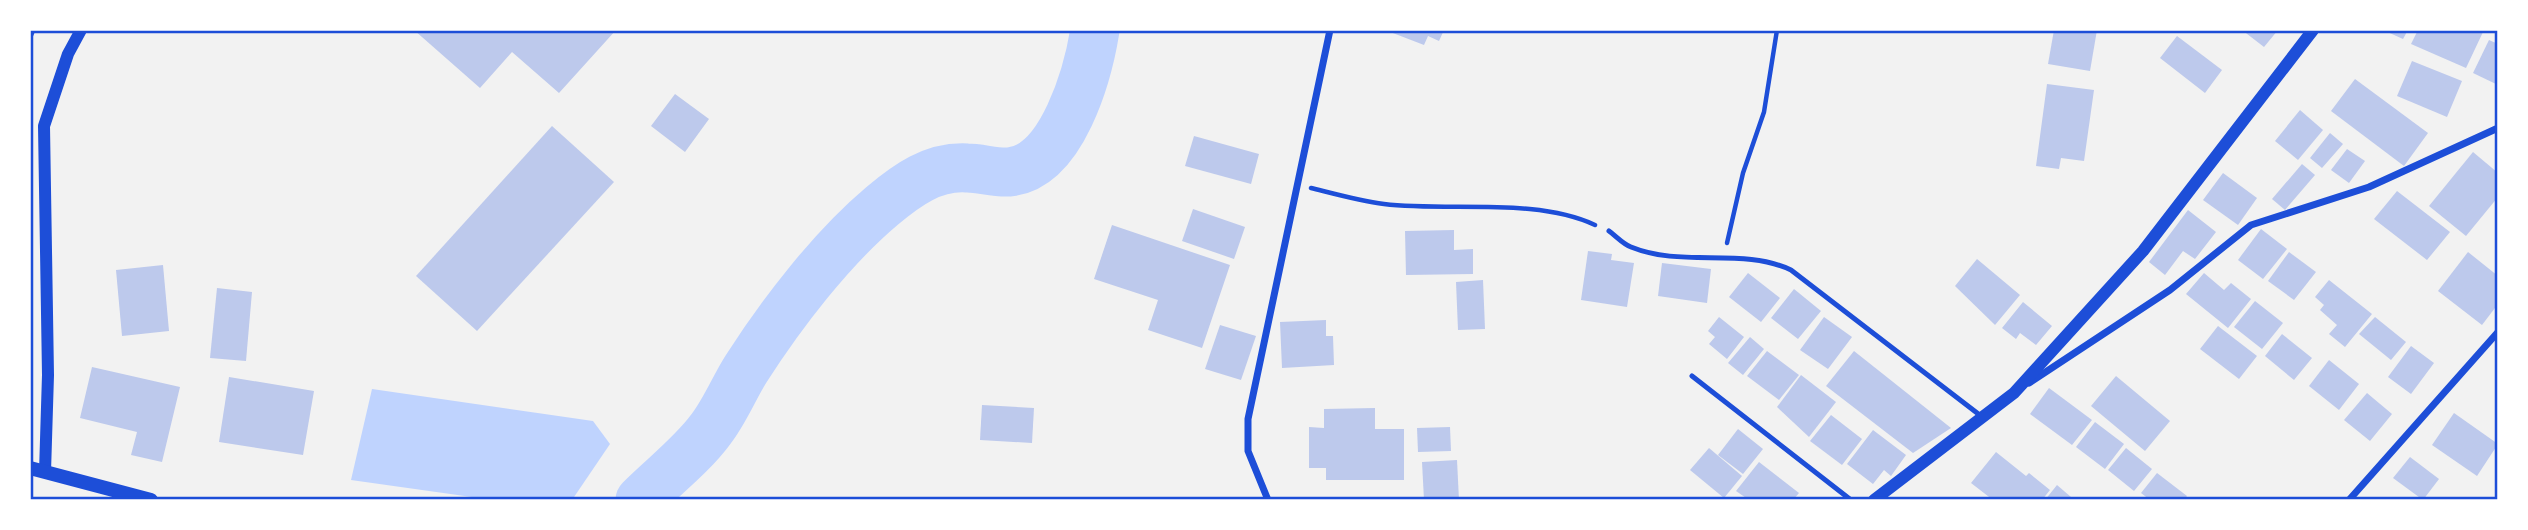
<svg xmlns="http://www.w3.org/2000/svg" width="2528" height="530" viewBox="0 0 2528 530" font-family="'Work Sans',sans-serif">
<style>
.water{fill:#bfd3fe}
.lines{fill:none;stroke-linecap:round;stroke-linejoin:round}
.river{stroke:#bfd3fe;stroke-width:49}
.building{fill:#bdc9ec}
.path{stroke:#1d4ed8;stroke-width:4.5}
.service{stroke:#1d4ed8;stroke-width:5}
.minor{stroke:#1d4ed8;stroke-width:7}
.tertiary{stroke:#1d4ed8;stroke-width:12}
.secondary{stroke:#1d4ed8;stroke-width:14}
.neatline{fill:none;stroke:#1d4ed8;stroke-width:2.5}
</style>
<rect width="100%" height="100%" fill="#f2f2f2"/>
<!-- water -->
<polygon class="water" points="372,389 593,421 610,444 572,500 493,500 351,480"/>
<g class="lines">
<!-- river -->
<path class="river" d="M 640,500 C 663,477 692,455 711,429 C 725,411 734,388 746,369 C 782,313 831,249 882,206 C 907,185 933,166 967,168 C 981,168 995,173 1009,172 C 1063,167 1088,73 1095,30"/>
</g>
<!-- building -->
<g class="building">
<polygon points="414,30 616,30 559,93 512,52 480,88"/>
<polygon points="1385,30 1444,30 1439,41 1428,36 1424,45"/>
<polygon points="2054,30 2097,30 2090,71 2048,64"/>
<polygon points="2242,30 2278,30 2264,47"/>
<polygon points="2383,30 2408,30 2403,39"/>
<polygon points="2418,30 2479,30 2483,32 2466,68 2411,44"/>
<polygon points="2177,36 2222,70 2205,93 2160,58"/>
<polygon points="2489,40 2498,44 2498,85 2473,73"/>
<polygon points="2412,61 2462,81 2447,117 2397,96"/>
<polygon points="2355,79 2428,133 2404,166 2331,111"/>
<polygon points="2047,84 2094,90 2084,161 2061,158 2059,169 2036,166"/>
<polygon points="675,94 709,119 685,152 651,126"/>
<polygon points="2300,110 2323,130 2298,160 2275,141"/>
<polygon points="552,126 614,182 477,331 416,276"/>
<polygon points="2330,133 2343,144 2322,168 2310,158"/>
<polygon points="1194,136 1259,154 1251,184 1185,166"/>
<polygon points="2347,149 2365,161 2349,183 2331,170"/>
<polygon points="2473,152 2498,173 2498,197 2466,236 2429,206"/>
<polygon points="2302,164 2315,175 2285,210 2272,199"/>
<polygon points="2223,173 2257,198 2238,225 2203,200"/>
<polygon points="2397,191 2450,232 2427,260 2374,219"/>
<polygon points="1193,209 1245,227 1234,259 1182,241"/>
<polygon points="2188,210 2216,232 2195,259 2183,251 2165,275 2149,262"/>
<polygon points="1112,225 1230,265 1202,348 1148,330 1158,300 1094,279"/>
<polygon points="2261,229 2287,249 2263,279 2238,260"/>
<polygon points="1454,230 1454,250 1473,249 1473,274 1406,275 1405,231"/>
<polygon points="1588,251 1612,254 1611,260 1634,263 1627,307 1581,300"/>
<polygon points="2289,252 2316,272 2294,300 2268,281"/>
<polygon points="2468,252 2498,276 2498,304 2482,325 2438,291"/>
<polygon points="1977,259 2020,295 1995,325 1955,286"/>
<polygon points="1662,263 1711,269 1707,303 1658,296"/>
<polygon points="163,265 169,331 122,336 116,270"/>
<polygon points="1748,273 1780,298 1761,322 1729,297"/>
<polygon points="2204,273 2224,290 2231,283 2251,299 2228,328 2186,294"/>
<polygon points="1483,280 1485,329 1458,330 1456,282"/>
<polygon points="2329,280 2372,314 2345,347 2329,334 2337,325 2320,310 2324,305 2315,297"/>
<polygon points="217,288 252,292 246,361 210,358"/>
<polygon points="1794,289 1821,311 1798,339 1771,318"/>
<polygon points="2255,301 2283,323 2262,349 2234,327"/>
<polygon points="2023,302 2052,326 2036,345 2020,333 2016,339 2002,328"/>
<polygon points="1719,317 1744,337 1727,359 1709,344 1715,337 1708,331"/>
<polygon points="1824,317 1852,337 1828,369 1800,350"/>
<polygon points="2375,317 2406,342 2391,360 2359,334"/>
<polygon points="1326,320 1326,336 1333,336 1334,365 1282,368 1280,322"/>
<polygon points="1220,325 1256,336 1241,380 1205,369"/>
<polygon points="2218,326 2257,356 2239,379 2200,349"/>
<polygon points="2282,334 2312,358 2294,380 2265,356"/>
<polygon points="1750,337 1764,349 1743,375 1728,363"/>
<polygon points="2411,346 2434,363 2411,394 2388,377"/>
<polygon points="1767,351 1799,375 1779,400 1747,376"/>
<polygon points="1854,351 1951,428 1913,453 1826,386"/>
<polygon points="2329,360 2359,384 2339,410 2309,386"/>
<polygon points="92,367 180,387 162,462 131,455 137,432 80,418"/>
<polygon points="1801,375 1836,402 1809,437 1777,407"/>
<polygon points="2116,376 2170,421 2145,451 2091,406"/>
<polygon points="229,377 314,391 303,455 219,442"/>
<polygon points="2049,388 2092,420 2072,445 2030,414"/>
<polygon points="2367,393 2392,414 2370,441 2344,420"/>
<polygon points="982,405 1034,408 1032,443 980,440"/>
<polygon points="1375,408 1375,429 1404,429 1404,480 1326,480 1326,468 1309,468 1309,427 1324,428 1324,409"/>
<polygon points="2454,413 2498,444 2477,476 2432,445"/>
<polygon points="1831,415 1862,439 1842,465 1810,441"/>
<polygon points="2095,422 2124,444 2105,469 2076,447"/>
<polygon points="1450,427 1451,451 1418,452 1417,428"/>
<polygon points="1738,429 1763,449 1743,474 1718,455"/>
<polygon points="1873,430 1906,455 1891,476 1884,470 1873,484 1847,464"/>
<polygon points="1709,448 1742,476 1724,498 1690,470"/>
<polygon points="2126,448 2152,469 2134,491 2108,470"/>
<polygon points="1996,452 2026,476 2029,473 2050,490 2042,500 1993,500 1971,483"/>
<polygon points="2410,457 2439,479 2423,500 2393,478"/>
<polygon points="1457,460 1459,500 1424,500 1422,462"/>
<polygon points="1759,462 1799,493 1793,500 1749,500 1736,491"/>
<polygon points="2157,473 2187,496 2184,500 2150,500 2141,493"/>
<polygon points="2057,485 2071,497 2068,500 2045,500"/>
</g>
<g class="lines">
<!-- path -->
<g class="path">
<path d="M 1311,188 C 1335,194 1360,201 1384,204 C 1449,212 1535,197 1595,225"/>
<polyline points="1727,243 1743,173 1764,112 1777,30"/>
</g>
<!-- service -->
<g class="service">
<polyline points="30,37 33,30"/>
<path d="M 1609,231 C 1616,236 1623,244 1631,247 C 1682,268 1742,247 1791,270 L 1981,416"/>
<polyline points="1692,376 1851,500"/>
</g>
<!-- minor -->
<g class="minor">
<polyline points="2029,383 2170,290 2251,225 2369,187 2498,128"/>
<polyline points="1268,500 1248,451 1248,419 1330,30"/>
<polyline points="2349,500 2498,332"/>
</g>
<!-- tertiary -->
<g class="tertiary">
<polyline points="45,472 48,375 44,126 68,54 81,30"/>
<polyline points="1874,500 2014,393 2143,251 2313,30"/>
</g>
<!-- secondary -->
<polyline class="secondary" points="30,468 151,500"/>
</g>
<!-- border -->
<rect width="2528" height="530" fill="none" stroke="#ffffff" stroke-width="63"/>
<rect x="32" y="32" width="2464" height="466" class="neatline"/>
</svg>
